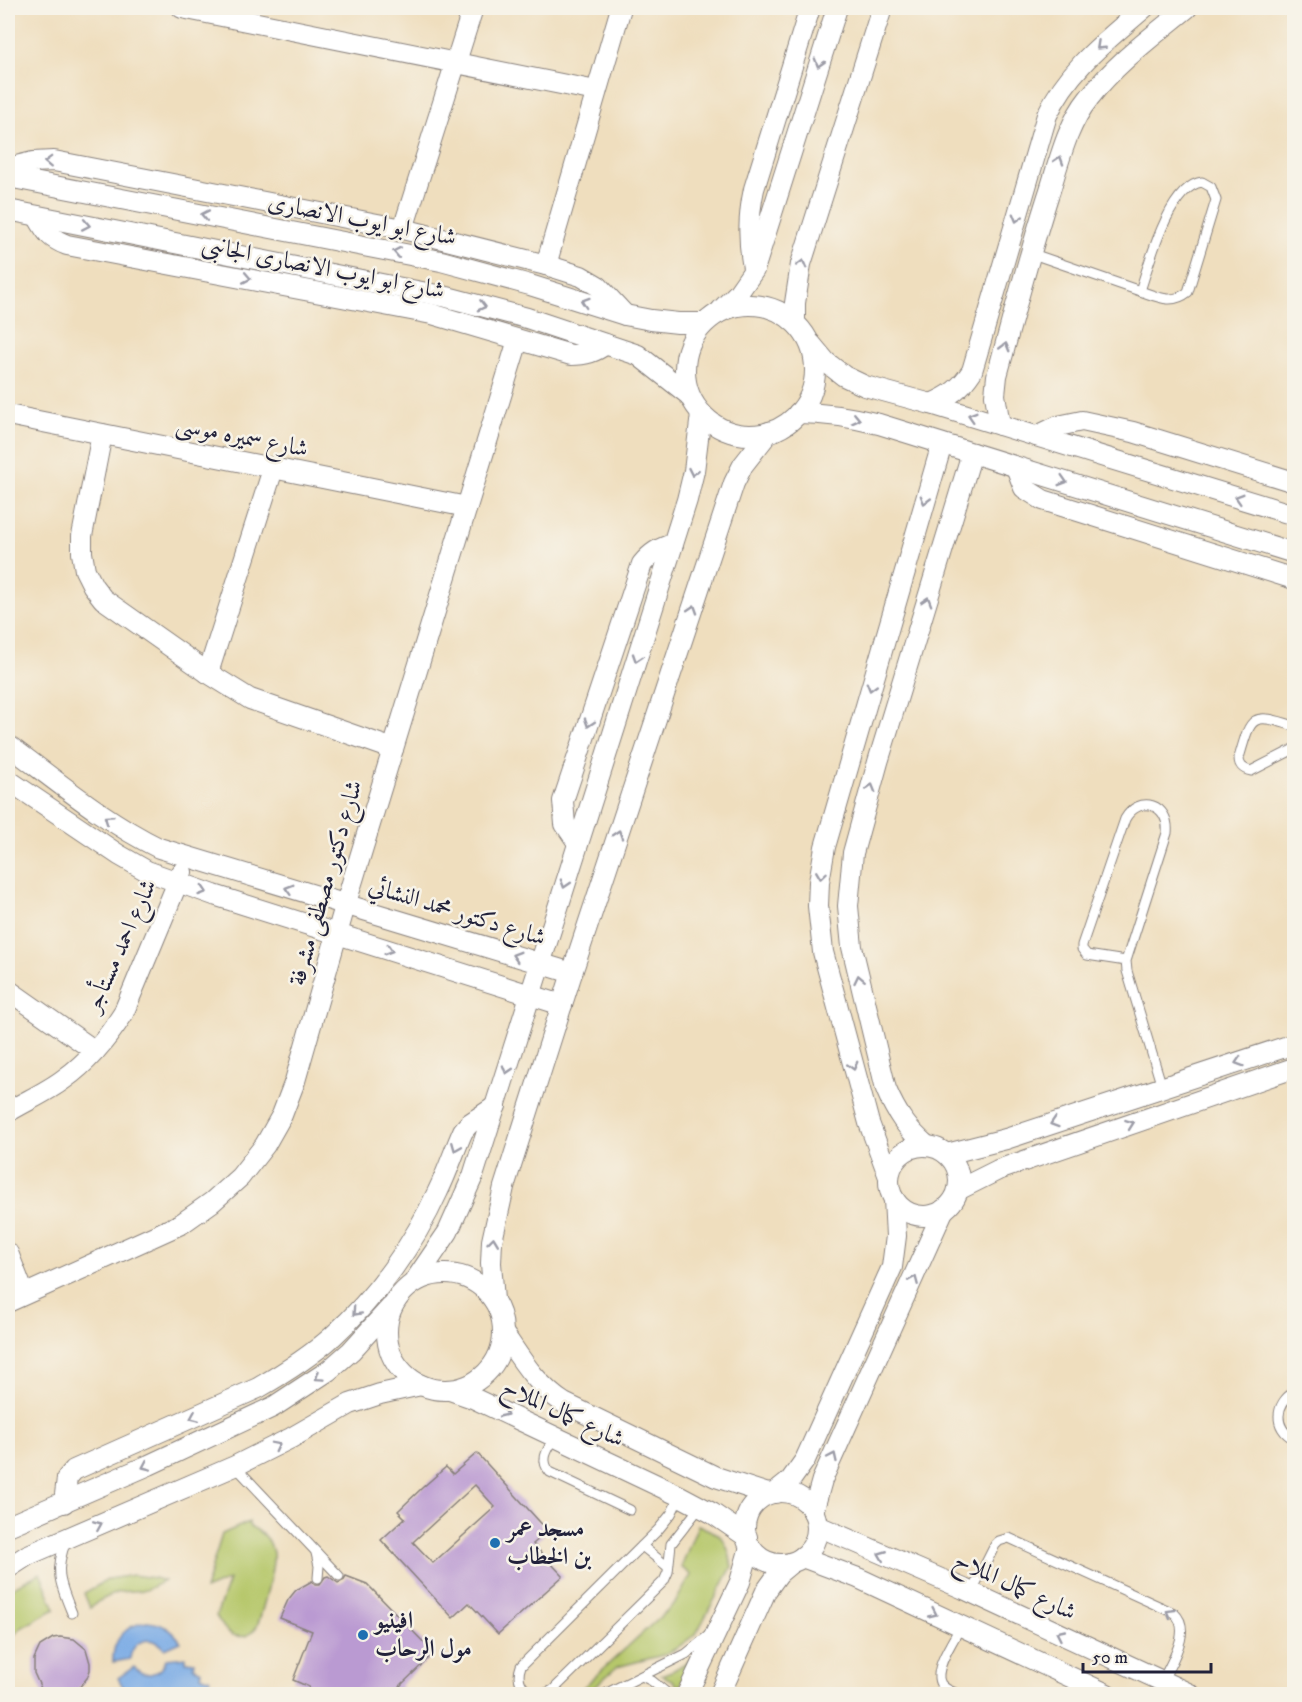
<svg xmlns="http://www.w3.org/2000/svg" width="1302" height="1702" viewBox="0 0 1302 1702" font-family="'IM FELL DW Pica',Amiri,serif">
<style>
.green{fill:#b6c76a;stroke:#6c7452;stroke-width:1.5}
.water{fill:#7aabe5;stroke:#4e6690;stroke-width:1.5}
.building{fill:#ba9ad2;fill-rule:evenodd}
.lines{fill:none;stroke-linecap:round;stroke-linejoin:round}
.service-casing{stroke:#88807c;stroke-width:11}
.minor-casing{stroke:#88807c;stroke-width:22}
.service{stroke:#fff;stroke-width:9}
.minor{stroke:#fff;stroke-width:20}
.oneway{stroke:#9c9ca7}
.poi-dot{fill:#1f6fb2;stroke:#f7f3e8;stroke-width:2}
.labels{text-anchor:middle;dominant-baseline:central;stroke-width:5;stroke-linejoin:round;paint-order:stroke}
.street-label{font-size:24px;fill:#22223b;stroke:#f7f3e8}
.poi-label{font-size:24px;font-weight:bold;fill:#22223b;stroke:#f7f3e8;text-anchor:start}
</style>
<rect width="100%" height="100%" fill="#f7f3e8"/>
<filter id="ink" filterUnits="userSpaceOnUse"><feTurbulence type="fractalNoise" baseFrequency=".0167" numOctaves="2"/><feDisplacementMap in="SourceGraphic" scale="12" xChannelSelector="R" yChannelSelector="G"/><feConvolveMatrix kernelMatrix="1 2 1 2 8 2 1 2 1" color-interpolation-filters="sRGB"/></filter>
<filter id="wash" filterUnits="userSpaceOnUse"><feTurbulence type="fractalNoise" baseFrequency=".008" numOctaves="4" result="noise"/><feDisplacementMap in="SourceGraphic" scale="24" xChannelSelector="R" yChannelSelector="G"/><feGaussianBlur stdDeviation="1.35" result="paint"/><feColorMatrix in="noise" values="0 0 0 0 0 0 0 0 0 0 0 0 0 0 0 0 0 1.4 0 .05"/><feComposite in="paint" operator="in"/></filter>
<g filter="url(#wash)">
<rect width="100%" height="100%" fill="#efdebe"/>
<!-- green -->
<g class="green">
<path d="M 249,1522 L 249,1526 C 261,1531 270,1539 273,1553 C 275,1566 262,1613 257,1626 C 255,1630 251,1633 247,1636 C 230,1639 224,1629 216,1616 L 229,1580 L 205,1590 L 222,1534 Z"/>
<polygon points="698,1525 718,1534 723,1539 729,1552 732,1567 696,1634 675,1649 663,1655 617,1667 586,1694 576,1694 675,1603 691,1575 681,1567"/>
<polygon points="40,1573 55,1609 21,1628 8,1641 8,1590"/>
<polygon points="133,1575 154,1578 164,1581 146,1590 118,1592 99,1601 90,1608 84,1593 109,1579"/>
<polygon points="692,1659 679,1688 672,1680 661,1675 674,1670"/>
</g>
<!-- water -->
<g class="water">
<path d="M 147,1622 C 162,1623 172,1629 181,1642 L 165,1649 C 153,1634 132,1639 130,1659 L 113,1662 C 112,1640 125,1625 147,1622 Z"/>
<path d="M 186,1657 L 186,1661 L 194,1662 L 193,1667 L 202,1671 L 201,1675 L 210,1679 L 203,1694 L 155,1694 L 150,1692 L 147,1694 L 127,1694 L 118,1678 L 134,1667 C 145,1679 161,1675 166,1659 Z"/>
</g>
<g id="blocks">
<!-- building -->
<g class="building">
<path d="M 477,1453 L 548,1531 L 533,1544 L 563,1576 L 498,1634 L 469,1603 L 453,1618 L 381,1540 L 405,1518 L 398,1511 L 422,1488 L 446,1467 L 453,1474 ZM 475,1485 L 495,1507 L 433,1563 L 413,1542 Z"/>
<polygon points="328,1576 338,1583 343,1581 346,1576 367,1584 434,1653 400,1686 408,1695 306,1695 309,1687 293,1680 312,1631 280,1618 288,1600 296,1590 312,1581 315,1584 320,1584 325,1577"/>
<polygon points="60,1637 74,1639 86,1649 90,1663 90,1670 87,1678 78,1689 64,1695 44,1695 34,1673 34,1659 40,1646 53,1638"/>
</g>
</g>
</g>
<g filter="url(#ink)">
<use href="#blocks" fill-opacity="0" stroke="#88807c" stroke-width="1.5"/>
<g class="lines">
<defs>
<g id="service">
<path d="M 1202,182 L 1211,187 L 1216,200 L 1188,292 C 1172,305 1158,297 1140,291 C 1149,264 1169,186 1202,182 Z"/>
<polyline points="1030,253 1140,291"/>
<path d="M 1294,726 C 1251,712 1251,716 1239,758 C 1239,766 1243,769 1251,771 L 1294,749"/>
<path d="M 1126,961 L 1087,955 L 1082,949 L 1082,945 L 1125,819 C 1139,794 1170,804 1167,833 L 1126,961 L 1127,971 L 1162,1087"/>
<path d="M 1294,1392 C 1275,1404 1273,1428 1294,1439"/>
<path d="M 555,1437 C 548,1449 539,1460 550,1472 L 630,1510"/>
<polyline points="235,1466 339,1576"/>
<path d="M 66,1541 C 54,1571 60,1584 72,1613"/>
<polyline points="642,1546 668,1567"/>
<polyline points="316,1553 319,1566 318,1578"/>
<path d="M 971,1593 L 995,1545 L 999,1541 L 1009,1538 L 1174,1613 C 1193,1630 1171,1662 1162,1682"/>
<polyline points="642,1676 652,1681 668,1694"/>
<path d="M 534,1694 C 521,1690 516,1679 521,1666 L 658,1530 L 671,1514 L 680,1496"/>
<polyline points="544,1694 553,1690 664,1581 668,1572 671,1544 700,1507"/>
<polyline points="605,1694 686,1654 708,1636"/>
<path d="M 958,1694 C 952,1692 945,1689 941,1684 C 932,1671 954,1639 961,1626"/>
</g>
<g id="minor">
<polyline points="182,8 596,91"/>
<polyline points="8,168 33,162 54,161 403,229 546,265 581,276 598,286 625,315"/>
<polyline points="8,177 441,261 530,285 625,315 651,320 678,323 704,323"/>
<polyline points="8,210 447,297 527,318 638,355 689,395"/>
<path d="M 37,216 C 46,232 49,238 67,245 L 432,314 L 571,355 C 586,355 595,352 606,344"/>
<polyline points="403,229 473,8"/>
<polyline points="546,265 621,8"/>
<path d="M 753,268 C 748,240 748,217 754,189 L 810,8"/>
<circle cx="750" cy="370" r="65"/>
<polyline points="721,310 738,293 754,270 837,8"/>
<polyline points="795,322 795,303 801,264 882,8"/>
<polyline points="811,344 826,362 844,376 865,386 931,404 1294,515"/>
<path d="M 931,404 C 950,396 961,388 972,371 L 1047,115 C 1069,68 1106,41 1144,8"/>
<path d="M 798,413 C 826,413 851,417 879,424 L 1294,553"/>
<polyline points="8,415 467,507"/>
<path d="M 1000,425 L 995,395 L 997,376 C 1014,313 1030,251 1050,190 C 1060,158 1068,124 1089,98 C 1116,63 1153,36 1187,8"/>
<polyline points="102,434 82,536 82,553 85,570 93,586 103,599 208,673 250,699 393,749"/>
<polyline points="1037,436 1058,426 1082,421 1133,432 1294,482"/>
<polyline points="1016,467 1024,488 1043,500 1294,579"/>
<polyline points="208,673 273,469"/>
<path d="M 8,745 C 57,781 104,821 159,848 L 572,973"/>
<polyline points="8,780 119,855 147,871 214,895 562,1005"/>
<path d="M 578,843 L 565,824 L 563,801 L 642,564 C 651,553 659,548 673,544"/>
<polyline points="8,990 95,1051"/>
<path d="M 8,1112 C 26,1101 47,1092 64,1079 C 88,1062 107,1039 123,1014 L 182,872"/>
<path d="M 927,1146 C 907,1129 896,1113 886,1089 L 852,947 L 848,906 L 853,853 L 878,762 L 972,453"/>
<circle cx="924" cy="1181" r="35"/>
<polyline points="947,1154 1006,1139 1294,1044"/>
<polyline points="889,1177 869,1123 823,952 818,906 819,882 825,847 942,444"/>
<polyline points="958,1190 998,1170 1294,1068"/>
<polyline points="8,1253 24,1294"/>
<circle cx="445" cy="1332" r="58"/>
<polyline points="414,1282 448,1232 473,1176 687,500 694,471 701,414"/>
<polyline points="494,1300 491,1263 492,1241 504,1187 572,973 734,483 743,465 769,432"/>
<polyline points="8,1302 181,1224 212,1202 240,1177 265,1145 282,1115 295,1081 345,906 518,340"/>
<path d="M 504,1334 C 521,1359 537,1386 564,1403 L 716,1477 L 768,1494"/>
<polyline points="450,1390 473,1398 680,1496 712,1513 747,1537"/>
<circle cx="781" cy="1528" r="36"/>
<polyline points="775,1493 790,1481 805,1460 892,1267 896,1236 894,1199"/>
<path d="M 64,1503 L 67,1478 L 74,1470 L 258,1388 C 284,1373 311,1356 333,1336 C 377,1296 414,1244 438,1191 C 448,1171 454,1151 463,1131 L 469,1124 L 496,1106"/>
<polyline points="813,1512 822,1480 944,1209"/>
<polyline points="8,1526 149,1465 273,1407 328,1371 351,1351 391,1307"/>
<polyline points="818,1526 964,1589 1190,1694"/>
<polyline points="802,1557 858,1578 1107,1694"/>
<polyline points="8,1568 28,1555 235,1466 291,1438 350,1404 380,1394 421,1385"/>
<polyline points="687,1694 740,1582 750,1547"/>
<polyline points="720,1694 766,1591 779,1573 791,1563"/>
</g>
</defs>
<!-- service casing -->
<use href="#service" class="service-casing"/>
<!-- minor casing -->
<use href="#minor" class="minor-casing"/>
<!-- service -->
<use href="#service" class="service"/>
<!-- minor -->
<use href="#minor" class="minor"/>
</g>
<!-- one-way arrows -->
<defs><path id="oneway-chevron" d="M-2-3.5L2.5 0L-2 3.5" fill="none" stroke-width="1.6" stroke-linecap="round" stroke-linejoin="round" transform="scale(1.5)"/></defs>
<g class="oneway">
<use href="#oneway-chevron" transform="translate(1100 46) rotate(137)"/>
<use href="#oneway-chevron" transform="translate(819 63) rotate(107)"/>
<use href="#oneway-chevron" transform="translate(1059 160) rotate(-72)"/>
<use href="#oneway-chevron" transform="translate(48 162) rotate(-178)"/>
<use href="#oneway-chevron" transform="translate(205 215) rotate(-169)"/>
<use href="#oneway-chevron" transform="translate(1017 218) rotate(106)"/>
<use href="#oneway-chevron" transform="translate(86 225) rotate(11)"/>
<use href="#oneway-chevron" transform="translate(397 252) rotate(-169)"/>
<use href="#oneway-chevron" transform="translate(802 264) rotate(-75)"/>
<use href="#oneway-chevron" transform="translate(247 278) rotate(11)"/>
<use href="#oneway-chevron" transform="translate(585 302) rotate(-162)"/>
<use href="#oneway-chevron" transform="translate(482 306) rotate(14)"/>
<use href="#oneway-chevron" transform="translate(1005 347) rotate(-75)"/>
<use href="#oneway-chevron" transform="translate(972 416) rotate(-163)"/>
<use href="#oneway-chevron" transform="translate(856 419) rotate(13)"/>
<use href="#oneway-chevron" transform="translate(693 472) rotate(101)"/>
<use href="#oneway-chevron" transform="translate(1063 481) rotate(17)"/>
<use href="#oneway-chevron" transform="translate(1239 498) rotate(-163)"/>
<use href="#oneway-chevron" transform="translate(925 500) rotate(106)"/>
<use href="#oneway-chevron" transform="translate(927 601) rotate(-73)"/>
<use href="#oneway-chevron" transform="translate(693 609) rotate(-72)"/>
<use href="#oneway-chevron" transform="translate(637 658) rotate(108)"/>
<use href="#oneway-chevron" transform="translate(871 687) rotate(106)"/>
<use href="#oneway-chevron" transform="translate(589 723) rotate(108)"/>
<use href="#oneway-chevron" transform="translate(871 788) rotate(-74)"/>
<use href="#oneway-chevron" transform="translate(108 819) rotate(-145)"/>
<use href="#oneway-chevron" transform="translate(618 834) rotate(-72)"/>
<use href="#oneway-chevron" transform="translate(821 875) rotate(98)"/>
<use href="#oneway-chevron" transform="translate(565 884) rotate(107)"/>
<use href="#oneway-chevron" transform="translate(289 889) rotate(-164)"/>
<use href="#oneway-chevron" transform="translate(203 891) rotate(18)"/>
<use href="#oneway-chevron" transform="translate(389 950) rotate(17)"/>
<use href="#oneway-chevron" transform="translate(516 956) rotate(-163)"/>
<use href="#oneway-chevron" transform="translate(859 979) rotate(-102)"/>
<use href="#oneway-chevron" transform="translate(1239 1062) rotate(162)"/>
<use href="#oneway-chevron" transform="translate(853 1066) rotate(75)"/>
<use href="#oneway-chevron" transform="translate(507 1070) rotate(107)"/>
<use href="#oneway-chevron" transform="translate(1054 1123) rotate(162)"/>
<use href="#oneway-chevron" transform="translate(1130 1124) rotate(-20)"/>
<use href="#oneway-chevron" transform="translate(456 1147) rotate(112)"/>
<use href="#oneway-chevron" transform="translate(493 1241) rotate(-83)"/>
<use href="#oneway-chevron" transform="translate(914 1280) rotate(-67)"/>
<use href="#oneway-chevron" transform="translate(356 1312) rotate(133)"/>
<use href="#oneway-chevron" transform="translate(319 1377) rotate(146)"/>
<use href="#oneway-chevron" transform="translate(504 1413) rotate(25)"/>
<use href="#oneway-chevron" transform="translate(194 1417) rotate(157)"/>
<use href="#oneway-chevron" transform="translate(276 1446) rotate(-27)"/>
<use href="#oneway-chevron" transform="translate(833 1457) rotate(-65)"/>
<use href="#oneway-chevron" transform="translate(146 1466) rotate(156)"/>
<use href="#oneway-chevron" transform="translate(98 1525) rotate(-23)"/>
<use href="#oneway-chevron" transform="translate(882 1555) rotate(-158)"/>
<use href="#oneway-chevron" transform="translate(933 1613) rotate(25)"/>
<use href="#oneway-chevron" transform="translate(1170 1613) rotate(-149)"/>
<use href="#oneway-chevron" transform="translate(1060 1634) rotate(-155)"/>
</g>
</g>
<!-- markers -->
<g class="poi-dot">
<circle cx="495" cy="1543" r="6"/>
<circle cx="363" cy="1635" r="6"/>
</g>
<g class="labels">
<!-- street labels -->
<g class="street-label">
<text transform="translate(362 220) rotate(11)">شارع ابو ايوب الانصارى</text>
<text transform="translate(323 268) rotate(11)">شارع ابو ايوب الانصارى الجانبى</text>
<text transform="translate(242 437) rotate(11)">شارع سميره موسى</text>
<text transform="translate(326 883) rotate(-74)">شارع دكتور مصطفى مشرفة</text>
<text transform="translate(457 912) rotate(17)">شارع دكتور محمد النشائي</text>
<text transform="translate(121 946) rotate(-66)">شارع احمد مستأجر</text>
<text transform="translate(563 1413) rotate(25)">شارع كمال الملاح</text>
<text transform="translate(1015 1586) rotate(25)">شارع كمال الملاح</text>
</g>
<!-- poi labels -->
<g class="poi-label">
<text x="507" y="1529">مسجد عمر<tspan x="507" dy="28">بن الخطاب</tspan></text>
<text x="375" y="1621">افينيو<tspan x="375" dy="28">مول الرحاب</tspan></text>
</g>
</g>
<!-- margin -->
<rect width="1302" height="1702" fill="none" stroke="#f7f3e8" stroke-width="30"/>
<!-- scale -->
<path d="M1083 1663v9h128v-9" fill="none" stroke="#22223b" stroke-width="3"/>
<text x="1092" y="1663" font-size="18" fill="#22223b" stroke="#f7f3e8" stroke-width="4.5" paint-order="stroke">50 m</text>
</svg>
